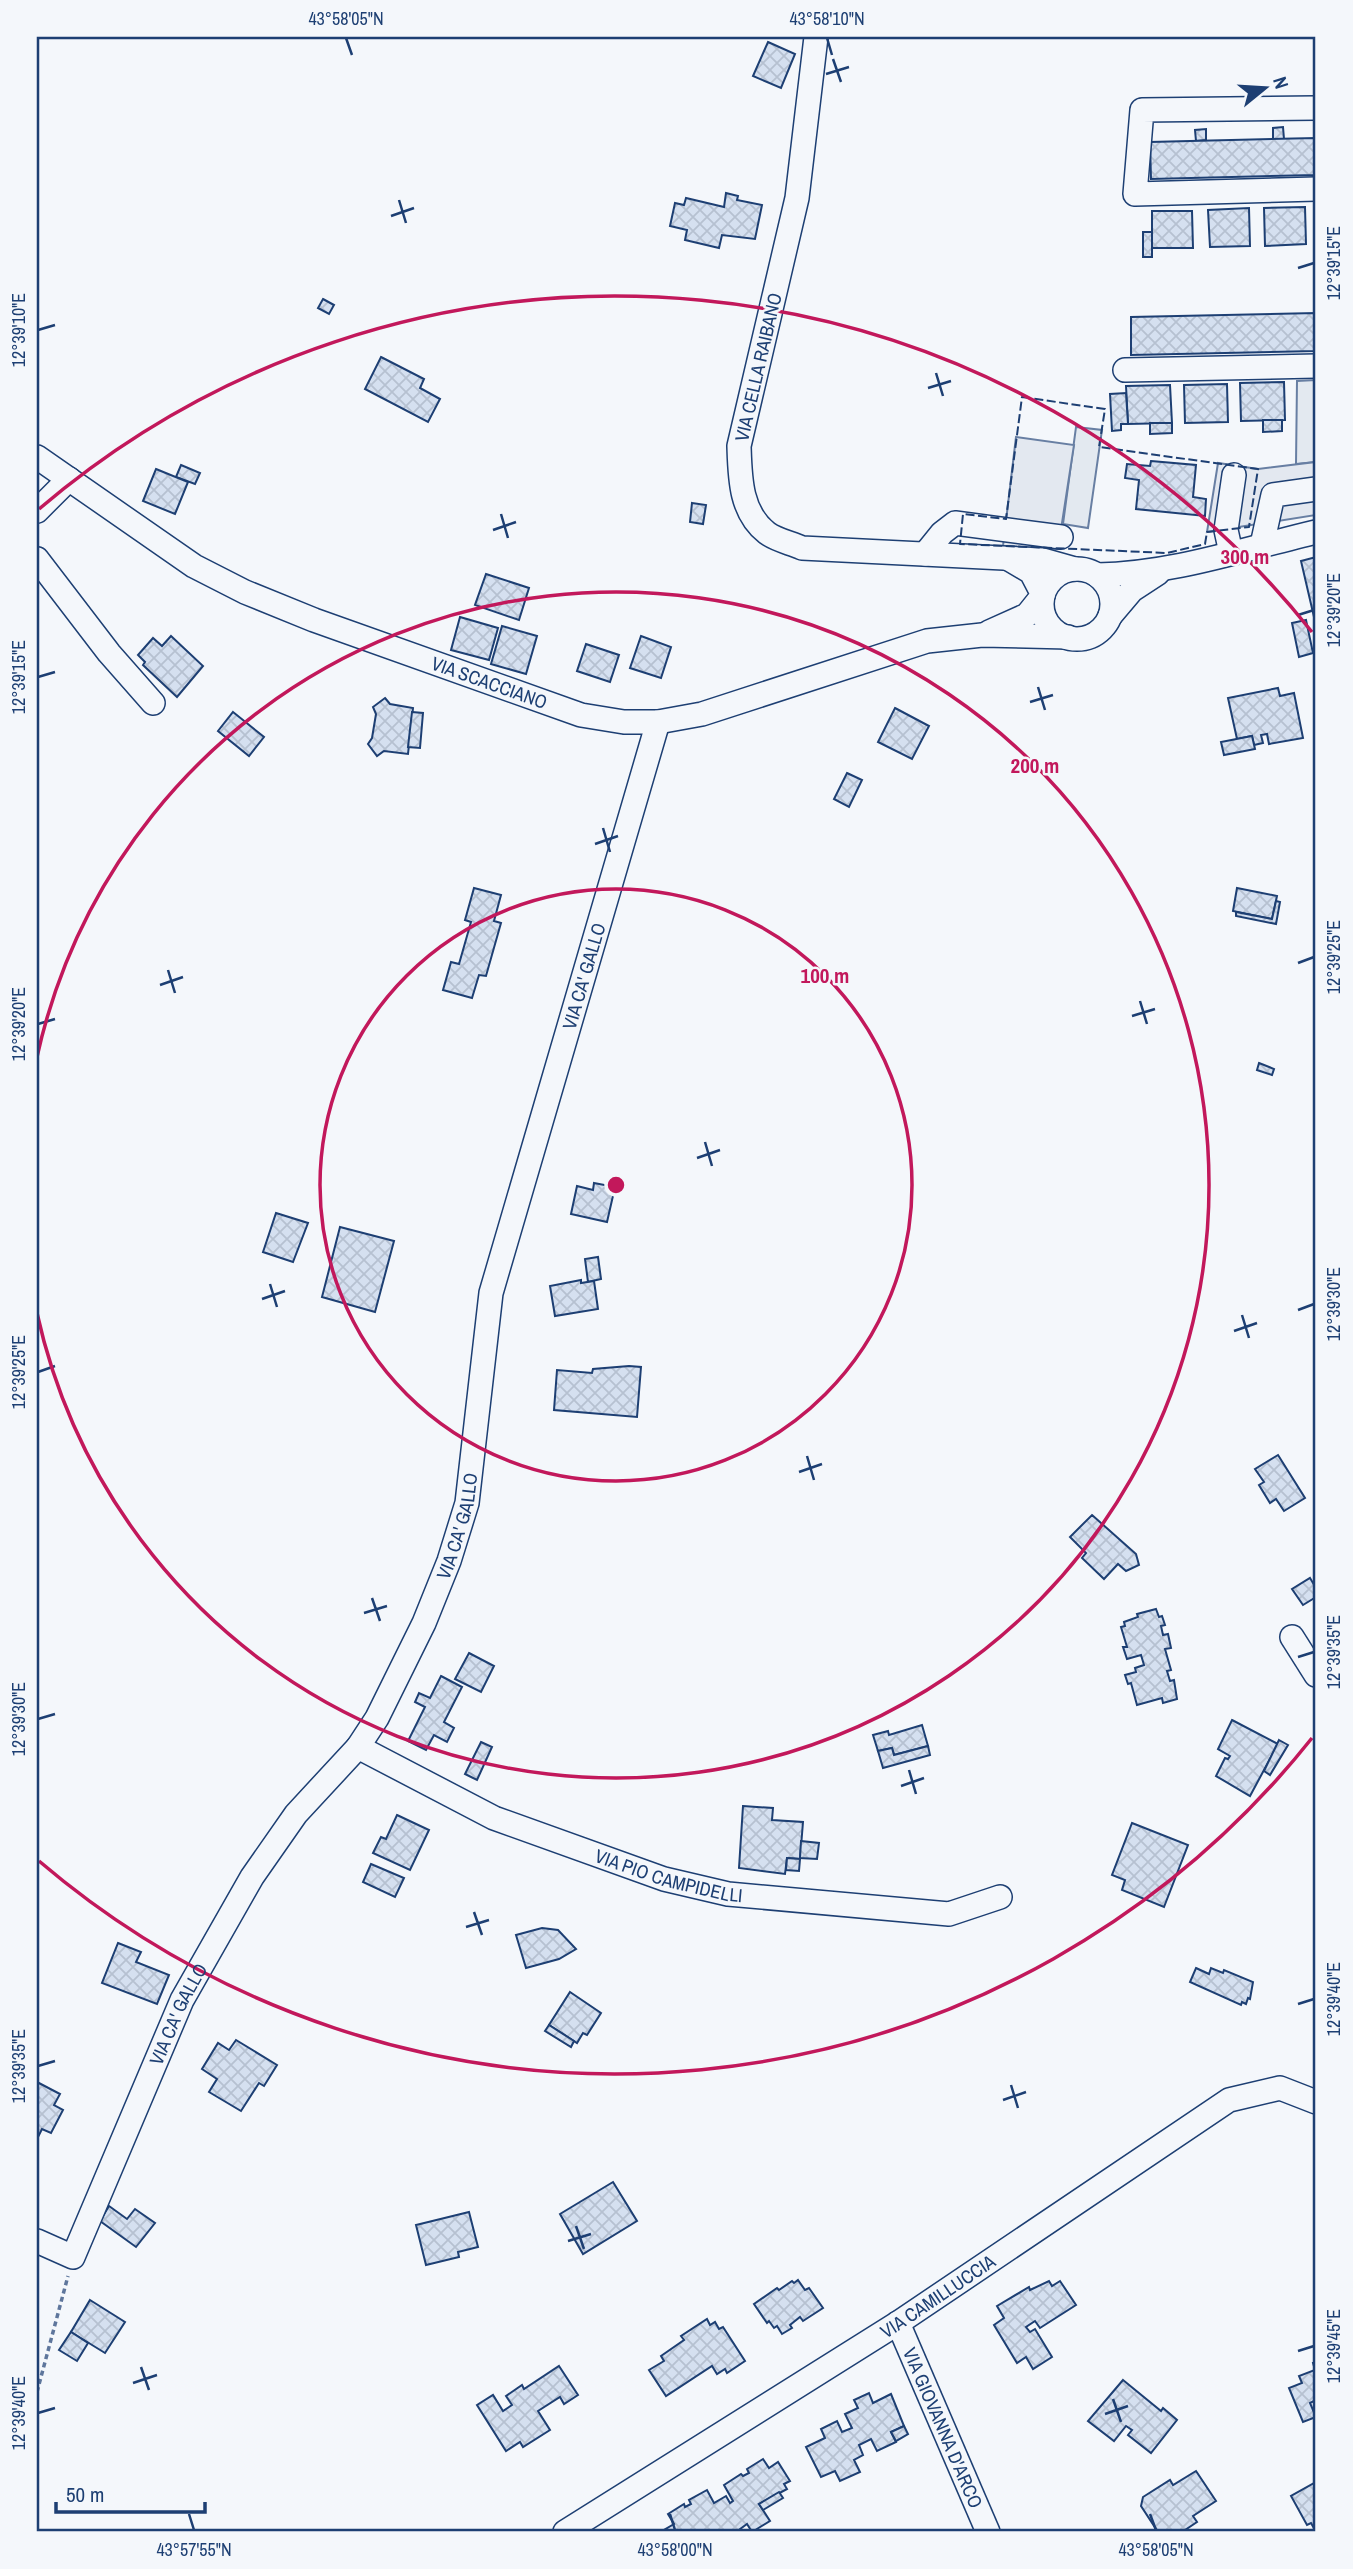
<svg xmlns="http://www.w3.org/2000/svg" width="1353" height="2569" viewBox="0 0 1353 2569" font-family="'Archivo Narrow',sans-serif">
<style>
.green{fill:#e3e9f0;stroke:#687fa3;stroke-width:2}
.parking{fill:#e3e8f0;stroke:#687fa3;stroke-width:2}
.building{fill:url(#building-cross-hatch);stroke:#1d3f73;stroke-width:2}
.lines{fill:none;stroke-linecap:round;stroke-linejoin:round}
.minor-casing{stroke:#1d3f73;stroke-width:26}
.path{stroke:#5e769c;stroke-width:3.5;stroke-dasharray:5 3.5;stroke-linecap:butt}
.minor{stroke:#f4f7fb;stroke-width:23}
.fence{stroke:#1d3f73;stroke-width:2;stroke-dasharray:9 3.5;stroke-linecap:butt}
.ticks{fill:none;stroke:#1d3f73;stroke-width:2.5}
.ring{fill:none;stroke:#c2185b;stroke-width:3.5}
.labels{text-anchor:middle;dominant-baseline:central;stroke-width:5;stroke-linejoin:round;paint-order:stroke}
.street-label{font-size:19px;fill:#1d3f73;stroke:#f4f7fb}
.centre{fill:#c2185b;stroke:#f4f7fb;stroke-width:3.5}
.ring-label{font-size:21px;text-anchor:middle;font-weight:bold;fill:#c2185b;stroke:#f4f7fb;stroke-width:5;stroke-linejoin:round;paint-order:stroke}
.neatline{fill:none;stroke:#1d3f73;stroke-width:2.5}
.ticks-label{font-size:18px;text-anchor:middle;fill:#1d3f73}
</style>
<defs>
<pattern id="building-cross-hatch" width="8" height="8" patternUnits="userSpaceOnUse" patternTransform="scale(1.75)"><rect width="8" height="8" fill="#d5e0f0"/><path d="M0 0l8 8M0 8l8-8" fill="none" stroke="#b6c1d1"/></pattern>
</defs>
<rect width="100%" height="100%" fill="#f4f7fb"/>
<!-- green -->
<g class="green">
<polygon points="1316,380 1316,462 1296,464 1297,381"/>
<polygon points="1076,427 1102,430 1088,528 1063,524"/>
</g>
<!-- parking -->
<g class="parking">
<polygon points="1016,437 1074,445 1058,549 1003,546"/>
<polygon points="1316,462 1316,515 1207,532 1218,463 1258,469"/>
</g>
<!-- building -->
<g class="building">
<polygon points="768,42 795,54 781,88 753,76"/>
<polygon points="1283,127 1284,139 1273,139 1273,128"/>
<polygon points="1206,129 1206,140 1196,141 1195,130"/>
<polygon points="1316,138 1316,175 1151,179 1150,142"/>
<polygon points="726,193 738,196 737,200 762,205 755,239 722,235 719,248 685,240 687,230 670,226 675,203 684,205 686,198 724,207"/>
<polygon points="1305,207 1306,244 1265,246 1264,208"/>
<polygon points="1249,208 1250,246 1210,247 1208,210"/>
<polygon points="1152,211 1192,211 1193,248 1152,248"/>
<rect x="1143" y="232" width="9" height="25"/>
<polygon points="323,299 334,305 329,314 318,308"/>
<polygon points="1316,313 1316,351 1131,355 1131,317"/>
<polygon points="381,357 424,379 420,388 440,399 428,422 365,389"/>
<polygon points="1284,382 1285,420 1241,421 1240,383"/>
<polygon points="1227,384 1228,422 1185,423 1184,385"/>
<polygon points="1170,385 1172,423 1128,424 1126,386"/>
<polygon points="1126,393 1128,424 1121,424 1121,430 1112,431 1110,394"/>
<polygon points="1263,420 1282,420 1282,431 1263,432"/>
<polygon points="1150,423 1172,423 1172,433 1150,434"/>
<polygon points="1151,461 1196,465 1193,497 1206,499 1205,516 1136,509 1139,480 1125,478 1127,464 1150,466"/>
<polygon points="181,465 200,473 195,484 176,477"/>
<polygon points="156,469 188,482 175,514 143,501"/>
<polygon points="692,503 706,505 703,524 690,522"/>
<polygon points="1316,557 1316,616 1314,617 1301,561"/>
<polygon points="486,574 529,588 519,620 475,605"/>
<polygon points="460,617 498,628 489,660 451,650"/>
<polygon points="1306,620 1313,653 1299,657 1292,623"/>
<polygon points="502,626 537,636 526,674 491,664"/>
<polygon points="171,636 203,666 177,697 143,665 145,662 138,655 153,638 162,646"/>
<polygon points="641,636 671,647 661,678 630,668"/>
<polygon points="586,644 619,655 610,682 577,671"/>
<polygon points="1278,688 1280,696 1294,693 1303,738 1269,744 1267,734 1261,735 1263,743 1254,745 1252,736 1237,739 1228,698"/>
<polygon points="385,698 390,704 413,708 408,754 384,751 377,756 368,744 372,738 376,714 373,707"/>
<polygon points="895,708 929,726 912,759 878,742"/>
<polygon points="233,712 264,737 249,756 218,731"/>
<polygon points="412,712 423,713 420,748 408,747"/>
<polygon points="1252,736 1255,749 1224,755 1221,742"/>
<polygon points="847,773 862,780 849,807 834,799"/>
<polygon points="474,888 501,895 494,921 501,923 486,976 479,975 472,998 443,990 451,962 459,964 471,922 465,920"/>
<polygon points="1237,888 1277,896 1272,919 1233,911"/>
<polygon points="1276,901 1280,902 1276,924 1236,916 1236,912 1272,919"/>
<polygon points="1259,1063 1274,1069 1272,1075 1257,1070"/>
<polygon points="594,1183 615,1187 607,1222 571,1214 577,1186 593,1190"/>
<polygon points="276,1213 308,1223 293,1262 263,1252"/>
<polygon points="340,1227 394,1241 375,1312 322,1297"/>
<polygon points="598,1257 601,1279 588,1282 585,1259"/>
<polygon points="581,1280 581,1283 594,1281 598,1309 555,1316 550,1286"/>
<polygon points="629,1366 641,1367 637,1417 554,1410 557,1370 592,1373 593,1369"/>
<polygon points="1278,1455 1305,1498 1284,1511 1276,1499 1270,1503 1259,1485 1264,1482 1255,1469"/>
<polygon points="1092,1515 1136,1554 1139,1565 1126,1571 1118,1564 1104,1579 1082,1558 1086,1553 1070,1537"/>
<polygon points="1310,1578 1316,1588 1316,1597 1303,1605 1292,1589"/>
<polygon points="1156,1609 1159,1617 1162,1616 1165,1625 1161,1626 1163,1635 1168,1634 1171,1648 1165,1649 1171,1670 1167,1671 1170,1681 1174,1680 1177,1699 1163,1703 1162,1698 1137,1705 1131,1683 1128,1684 1125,1675 1136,1672 1135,1668 1144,1665 1141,1655 1127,1659 1123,1647 1127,1647 1121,1627 1125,1626 1124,1622 1138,1617 1137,1614"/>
<polygon points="469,1653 494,1666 481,1692 455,1679"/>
<polygon points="441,1676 462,1687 444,1722 454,1728 447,1742 434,1735 426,1750 408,1741 425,1707 415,1702 419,1693 430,1698"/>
<polygon points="1232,1720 1278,1744 1250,1796 1216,1776 1225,1758 1228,1759 1230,1756 1218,1749"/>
<polygon points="922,1725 928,1746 894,1755 892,1748 878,1751 873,1735 888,1731 889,1735"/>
<polygon points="1279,1740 1288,1745 1270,1775 1264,1771"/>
<polygon points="481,1742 492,1747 477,1780 465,1774"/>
<polygon points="928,1746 930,1755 883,1768 878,1751 892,1748 894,1755"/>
<polygon points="743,1806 773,1808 772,1820 803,1822 800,1859 787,1858 785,1874 739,1868"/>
<polygon points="397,1815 429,1830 410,1870 373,1853 381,1837 386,1839"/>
<polygon points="1132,1823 1188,1845 1164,1907 1122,1890 1125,1880 1112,1875"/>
<polygon points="801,1841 819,1843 817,1859 800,1858"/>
<polygon points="787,1858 800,1859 799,1871 786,1870"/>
<polygon points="371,1864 404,1878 395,1897 363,1882"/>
<polygon points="542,1928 558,1930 576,1949 559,1959 526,1968 516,1935"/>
<polygon points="118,1943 141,1952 136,1962 169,1975 157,2004 102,1983"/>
<polygon points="1196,1968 1209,1974 1211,1968 1223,1973 1224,1970 1253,1982 1250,1999 1248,1998 1246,2004 1242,2002 1241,2005 1190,1982"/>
<polygon points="570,1992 601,2013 587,2035 583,2033 577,2043 549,2025"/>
<polygon points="549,2025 574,2041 571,2047 545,2031"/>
<polygon points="236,2040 277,2065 264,2086 259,2083 241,2111 209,2092 217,2079 202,2069 218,2043 229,2050"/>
<polygon points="37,2082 60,2094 54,2105 63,2110 51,2133 42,2129 37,2139"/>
<polygon points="613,2182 637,2221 583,2254 560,2214"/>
<polygon points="109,2206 127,2219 135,2209 155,2223 136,2247 100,2221"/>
<polygon points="469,2212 478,2247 458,2252 459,2257 426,2265 416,2225"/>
<polygon points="798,2280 805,2290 809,2288 823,2308 803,2321 800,2317 790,2325 792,2328 782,2334 777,2326 774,2328 769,2321 767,2323 754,2304 777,2288 779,2290 792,2281 794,2283"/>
<polygon points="1049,2281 1052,2286 1060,2281 1076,2305 1040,2328 1035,2321 1026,2327 1030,2332 1035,2329 1052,2357 1033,2369 1026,2357 1017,2363 994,2325 1004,2318 997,2306 1029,2287 1030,2290"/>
<polygon points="90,2300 125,2322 105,2353 71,2332"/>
<polygon points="707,2319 710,2325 715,2322 719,2329 723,2327 745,2361 727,2373 725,2369 717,2374 712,2366 666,2396 649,2370 664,2361 661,2356 684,2340 681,2336"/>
<polygon points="71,2332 88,2343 77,2361 59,2350"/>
<polygon points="1316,2362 1316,2400 1310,2403 1316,2417 1303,2422 1289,2388 1302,2383 1299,2376 1315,2370 1313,2363"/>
<polygon points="559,2366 578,2395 564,2404 560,2397 538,2411 550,2430 523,2447 520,2442 506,2451 477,2405 493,2395 503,2411 512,2405 506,2396 522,2385 524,2389"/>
<polygon points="1123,2380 1161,2411 1163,2408 1177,2420 1151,2453 1128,2435 1132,2430 1126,2426 1114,2441 1088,2421"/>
<polygon points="869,2393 873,2403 891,2394 904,2426 891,2432 896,2442 877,2451 871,2439 859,2445 863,2455 854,2460 860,2472 840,2481 835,2471 821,2477 806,2447 825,2438 821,2429 837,2421 842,2432 852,2428 845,2414 858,2408 854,2400"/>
<polygon points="904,2426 908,2434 896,2441 891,2432"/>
<polygon points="763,2459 769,2468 778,2462 790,2481 784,2484 787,2489 759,2504 770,2521 752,2532 747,2524 736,2532 665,2532 664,2530 674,2524 668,2514 684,2504 685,2507 691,2504 689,2500 707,2490 714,2503 726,2496 730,2503 733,2501 724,2485 741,2474 743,2476 749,2473 747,2469"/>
<polygon points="1196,2471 1216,2501 1193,2516 1197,2522 1182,2532 1158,2532 1141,2506 1143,2497 1170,2480 1173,2485"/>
<polygon points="1316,2482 1316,2532 1311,2523 1307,2525 1291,2496"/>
<polygon points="779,2492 783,2498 763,2510 759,2504"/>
</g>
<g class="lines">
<defs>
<g id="minor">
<path d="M 816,37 L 797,198 L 739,446 C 740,477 740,512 767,533 C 776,540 791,543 802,548 L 1043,560 L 1075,569"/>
<polyline points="1316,108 1142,110 1135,194 1316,189"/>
<polyline points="1125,370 1316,366"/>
<path id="s1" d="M 37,457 L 194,566 L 245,592 L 314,620 L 581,715 L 624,722 L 658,722 L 702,714 L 927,641 L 982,635 L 1068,637"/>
<polyline points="37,511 69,479"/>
<polyline points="1262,545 1273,495 1316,489"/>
<polyline points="1231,553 1226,530 1234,475"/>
<polyline points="925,554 942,533 955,523 1061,537"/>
<polyline points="37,559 109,653 153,703"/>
<circle cx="1077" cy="604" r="35"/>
<path d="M 1097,575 C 1172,574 1244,549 1316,532"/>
<polyline points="1110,616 1132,590 1158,573"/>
<polyline points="989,632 1027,615 1043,595 1031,572 1009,559"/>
<polyline points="1292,1637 1316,1675"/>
<path id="s2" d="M 358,1747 L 494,1818 L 664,1879 L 728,1894 L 949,1914 L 1000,1897"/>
<path id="s3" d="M 37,2241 L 73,2257 L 182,2000 L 252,1877 L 296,1814 L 358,1747 L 377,1718 L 424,1623 L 449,1561 L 467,1503 L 491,1293 L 658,722"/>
<path id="s4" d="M 898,2323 L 988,2532"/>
<path id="s5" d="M 565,2532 L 898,2323 L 1229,2100 L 1280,2088 L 1316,2102"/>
</g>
</defs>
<!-- minor casing -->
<use href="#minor" class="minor-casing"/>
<!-- path -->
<polyline class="path" points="37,2392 68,2276"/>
<!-- minor -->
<use href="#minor" class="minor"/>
<!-- fence -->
<polygon class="fence" points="1022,397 1105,409 1099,447 1258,469 1249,527 1207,532 1205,544 1167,553 960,544 963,514 1006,519"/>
</g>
<!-- ticks -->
<path class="ticks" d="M 346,38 L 352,55M 827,38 L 832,55M 833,59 L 841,82M 826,74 L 849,67M 399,200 L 406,223M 391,216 L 414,208M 1298,268 L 1314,263M 38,330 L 55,325M 936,373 L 943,396M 928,388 L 951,381M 501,514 L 508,538M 493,530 L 516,522M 1298,615 L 1314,610M 38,677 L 55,672M 1038,687 L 1045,710M 1030,702 L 1053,695M 603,828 L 610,852M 595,844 L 618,836M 1298,963 L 1314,957M 168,970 L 175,993M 160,985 L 183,977M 1140,1001 L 1147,1024M 1132,1016 L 1155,1009M 38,1024 L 55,1019M 705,1142 L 712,1166M 697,1158 L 720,1150M 270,1284 L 277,1307M 262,1299 L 285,1291M 1298,1310 L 1314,1304M 1242,1315 L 1249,1338M 1234,1331 L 1257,1323M 38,1372 L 55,1366M 807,1456 L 814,1480M 799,1472 L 822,1464M 372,1598 L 380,1621M 364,1613 L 387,1606M 1298,1657 L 1314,1652M 38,1719 L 55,1714M 909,1770 L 916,1794M 901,1786 L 924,1778M 474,1912 L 482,1935M 466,1927 L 489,1920M 1298,2004 L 1314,1999M 38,2066 L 55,2061M 1011,2085 L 1018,2108M 1003,2100 L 1026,2092M 576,2226 L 584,2249M 568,2241 L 591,2234M 1298,2351 L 1314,2346M 141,2367 L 149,2390M 133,2383 L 157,2375M 1113,2399 L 1121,2422M 38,2413 L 55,2408M 1105,2414 L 1128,2406M 189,2514 L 194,2530M 670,2514 L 675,2530M 1150,2514 L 1156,2530"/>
<!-- distance rings -->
<g class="ring">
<circle cx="616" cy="1185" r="296"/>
<path d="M37 1057A593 593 0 1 1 37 1313"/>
<path d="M1312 1738A889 889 0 0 1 39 1861M39 509A889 889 0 0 1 1312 632"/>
</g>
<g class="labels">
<!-- street labels -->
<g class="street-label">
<text transform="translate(758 367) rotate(-77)">VIA CELLA RAIBANO</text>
<text stroke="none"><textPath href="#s1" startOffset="509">VIA SCACCIANO</textPath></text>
<text stroke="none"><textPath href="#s3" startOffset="1438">VIA CA' GALLO</textPath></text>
<text stroke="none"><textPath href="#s3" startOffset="872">VIA CA' GALLO</textPath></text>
<text stroke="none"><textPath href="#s2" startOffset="338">VIA PIO CAMPIDELLI</textPath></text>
<text stroke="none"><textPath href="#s3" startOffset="304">VIA CA' GALLO</textPath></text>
<text stroke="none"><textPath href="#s5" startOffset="441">VIA CAMILLUCCIA</textPath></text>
<text stroke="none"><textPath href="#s4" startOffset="114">VIA GIOVANNA D'ARCO</textPath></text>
</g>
</g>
<circle cx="616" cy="1185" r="10" class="centre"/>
<g class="ring-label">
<text x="1245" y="564">300 m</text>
<text x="1035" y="773">200 m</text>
<text x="825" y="983">100 m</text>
</g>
<!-- border -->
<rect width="1353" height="2569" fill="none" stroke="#f4f7fb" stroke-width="77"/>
<!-- north arrow -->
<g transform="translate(1265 88) rotate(72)" stroke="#f4f7fb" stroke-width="5" paint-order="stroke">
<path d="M0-5L12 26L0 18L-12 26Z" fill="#1d3f73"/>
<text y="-10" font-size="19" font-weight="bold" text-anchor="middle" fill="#1d3f73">N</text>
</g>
<!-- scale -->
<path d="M56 2502v10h149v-10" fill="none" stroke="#1d3f73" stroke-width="3.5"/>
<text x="66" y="2502" font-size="21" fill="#1d3f73" stroke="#f4f7fb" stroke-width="5" paint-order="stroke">50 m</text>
<rect x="38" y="38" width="1276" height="2492" class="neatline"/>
<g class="ticks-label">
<text x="346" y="25">43°58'05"N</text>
<text x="827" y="25">43°58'10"N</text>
<text transform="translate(1334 263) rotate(-90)" y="6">12°39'15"E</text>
<text transform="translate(19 330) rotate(-90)" y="6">12°39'10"E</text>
<text transform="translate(1334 610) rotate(-90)" y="6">12°39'20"E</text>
<text transform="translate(19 677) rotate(-90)" y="6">12°39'15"E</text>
<text transform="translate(1334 957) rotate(-90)" y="6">12°39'25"E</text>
<text transform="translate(19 1024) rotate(-90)" y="6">12°39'20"E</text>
<text transform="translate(1334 1304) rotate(-90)" y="6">12°39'30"E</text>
<text transform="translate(19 1372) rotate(-90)" y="6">12°39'25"E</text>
<text transform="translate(1334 1652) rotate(-90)" y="6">12°39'35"E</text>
<text transform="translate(19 1719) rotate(-90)" y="6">12°39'30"E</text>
<text transform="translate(1334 1999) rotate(-90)" y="6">12°39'40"E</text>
<text transform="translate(19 2066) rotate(-90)" y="6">12°39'35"E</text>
<text transform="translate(1334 2346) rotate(-90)" y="6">12°39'45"E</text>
<text transform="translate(19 2413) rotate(-90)" y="6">12°39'40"E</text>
<text x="194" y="2556">43°57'55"N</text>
<text x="675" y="2556">43°58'00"N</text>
<text x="1156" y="2556">43°58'05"N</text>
</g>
</svg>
